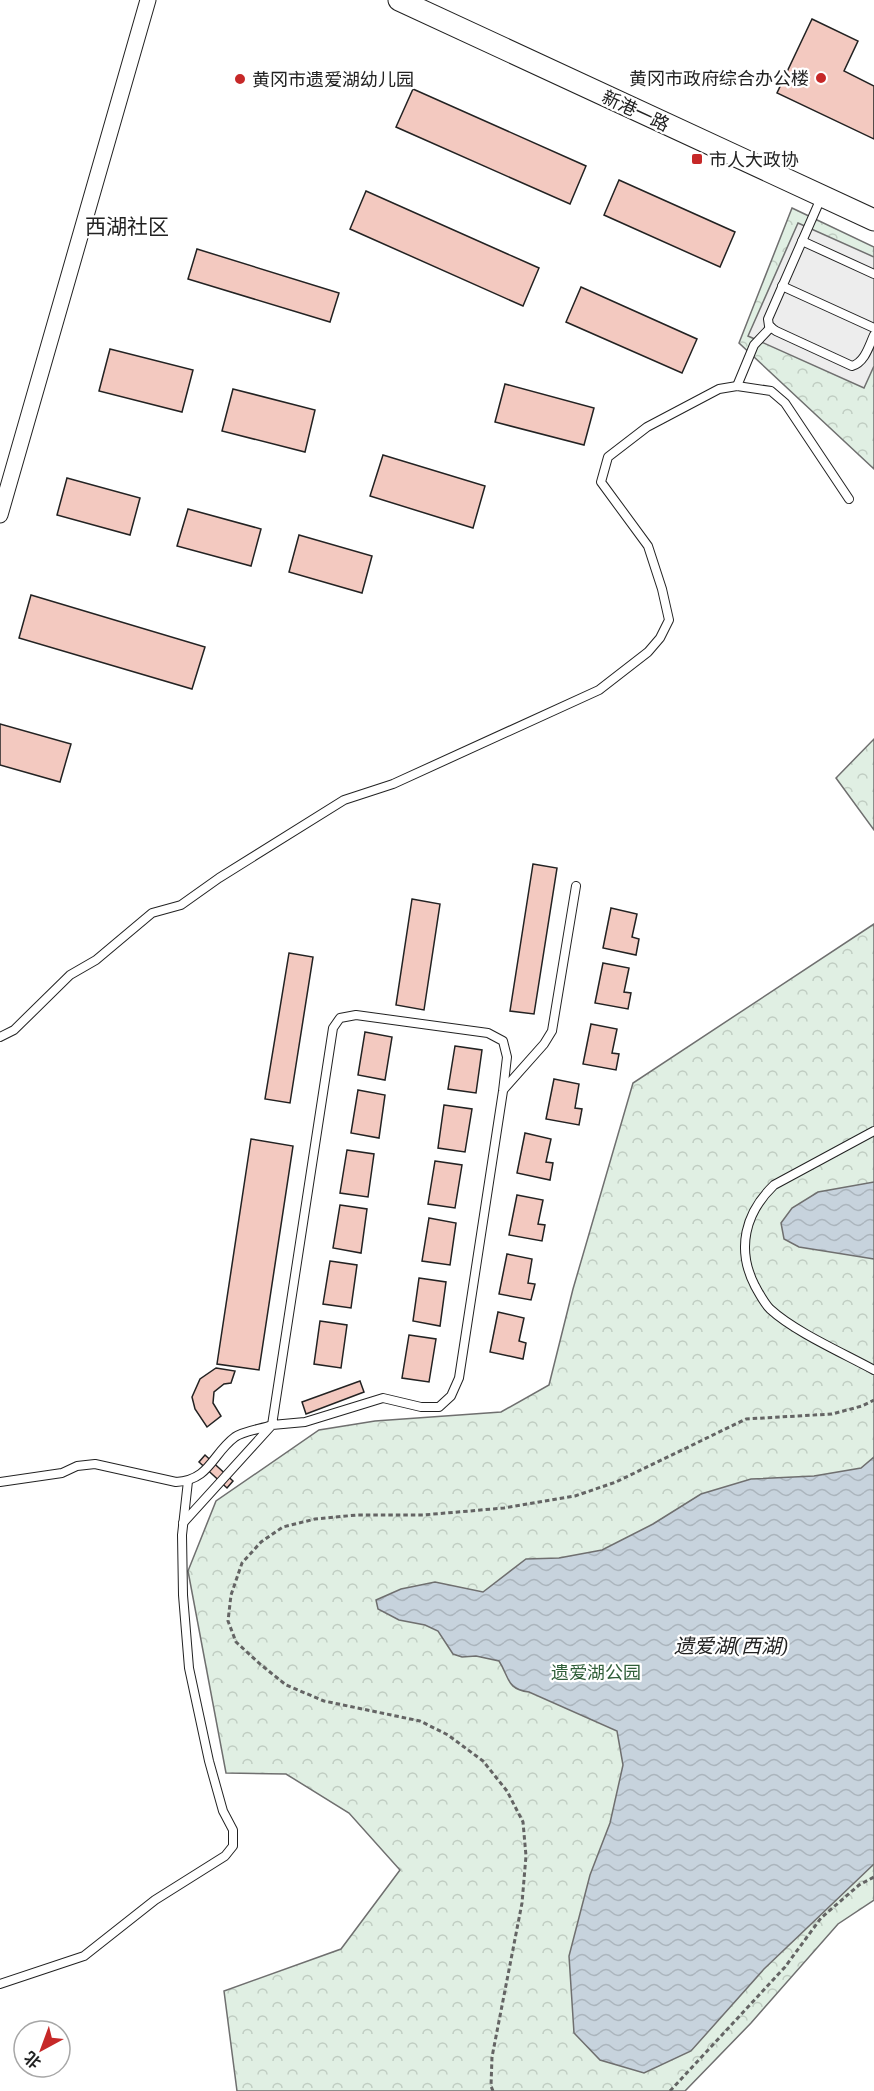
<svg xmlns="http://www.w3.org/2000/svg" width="874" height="2091" viewBox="0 0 874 2091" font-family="'Exo 2','Noto Sans SC',sans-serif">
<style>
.park{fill:url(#park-crowns);stroke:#6f6f6f;stroke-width:1.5}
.parking{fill:#ededed;stroke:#6f6f6f;stroke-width:1.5}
.water{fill:url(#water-waves);stroke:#6f6f6f;stroke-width:1.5}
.building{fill:#f3c9c0;stroke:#222;stroke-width:1.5}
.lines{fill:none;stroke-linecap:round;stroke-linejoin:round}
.service-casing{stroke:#222;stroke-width:10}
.minor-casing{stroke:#222;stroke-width:17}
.secondary-casing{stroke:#222;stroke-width:23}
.path{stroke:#646464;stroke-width:3;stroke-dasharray:4.5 3;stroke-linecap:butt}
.service{stroke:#fff;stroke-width:8}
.minor{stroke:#fff;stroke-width:15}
.secondary{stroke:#fff;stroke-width:21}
.poi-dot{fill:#c62828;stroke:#fff;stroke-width:2}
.labels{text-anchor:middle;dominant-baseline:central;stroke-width:4.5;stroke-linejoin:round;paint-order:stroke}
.poi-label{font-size:18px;fill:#222;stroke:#fff;text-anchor:start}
.street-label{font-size:18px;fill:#222;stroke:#fff}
.park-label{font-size:18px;fill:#2f5e38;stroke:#fff}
.water-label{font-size:20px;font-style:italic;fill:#222;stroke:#fff}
.quarter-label{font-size:21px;fill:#222;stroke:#fff}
</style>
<defs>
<pattern id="park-crowns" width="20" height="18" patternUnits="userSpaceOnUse" patternTransform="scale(1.5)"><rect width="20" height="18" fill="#e0efe3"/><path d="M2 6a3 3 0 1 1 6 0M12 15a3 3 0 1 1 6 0" fill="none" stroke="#c0cdc2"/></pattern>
<pattern id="water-waves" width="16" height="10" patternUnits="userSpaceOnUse" patternTransform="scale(1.5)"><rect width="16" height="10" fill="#c7d3dd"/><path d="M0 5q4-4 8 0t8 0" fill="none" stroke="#abb5bd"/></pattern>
</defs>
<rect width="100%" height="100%" fill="#fff"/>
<!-- park -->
<g class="park">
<polygon points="792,208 874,247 874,469 739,343"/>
<polygon points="874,739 874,830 836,778"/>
<polygon points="874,924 874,1900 838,1924 751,2023 685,2091 237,2091 224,1991 341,1949 400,1870 349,1813 286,1774 226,1773 188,1571 216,1501 319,1430 375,1421 501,1412 549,1385 573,1289 633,1083"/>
</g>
<!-- parking -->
<polygon class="parking" points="798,223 874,257 874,366 864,388 748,336"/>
<!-- water -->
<g class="water">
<polygon points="874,1182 874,1259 799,1247 784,1239 781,1223 792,1208 818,1192"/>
<path d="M 874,1457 L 874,1864 L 764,1969 L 691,2051 L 644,2073 L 600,2060 L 574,2033 L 569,1956 L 590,1875 L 610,1823 L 623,1765 L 617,1731 L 529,1692 C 506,1689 510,1678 499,1661 L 476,1656 L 462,1657 L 453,1654 L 438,1631 L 425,1625 L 399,1620 L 378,1609 L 376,1600 L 401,1589 L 435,1582 L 483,1592 L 526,1559 L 559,1558 L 602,1550 L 653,1524 L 701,1494 L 751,1479 L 814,1476 L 861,1468 Z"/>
</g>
<!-- building -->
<g class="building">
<polygon points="812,19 858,41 844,71 874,86 874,139 777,93"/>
<polygon points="413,89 586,166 570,204 396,127"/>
<polygon points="619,180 735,232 720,267 604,215"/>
<polygon points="366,191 539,268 523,306 350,229"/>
<polygon points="197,249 339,293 330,322 188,279"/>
<polygon points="581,287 697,339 682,373 566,322"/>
<polygon points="110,349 193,370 182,412 99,391"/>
<polygon points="505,384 594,408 584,445 495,422"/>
<polygon points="233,389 315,410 305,452 222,431"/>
<polygon points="383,455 485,486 473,528 370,496"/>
<polygon points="67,478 140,498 130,535 57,515"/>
<polygon points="188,509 261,529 251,566 177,546"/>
<polygon points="299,535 372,556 362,593 289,572"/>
<polygon points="31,595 205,647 192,689 19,638"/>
<polygon points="0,724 71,744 60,782 0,765"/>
<polygon points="533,864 557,868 534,1014 510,1011"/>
<polygon points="412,899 440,904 424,1010 396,1005"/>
<polygon points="611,908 637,914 632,937 639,939 636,955 603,948"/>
<polygon points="289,953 313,957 290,1103 265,1099"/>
<polygon points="603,963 629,968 624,992 631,993 628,1009 595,1003"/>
<polygon points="591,1024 617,1029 612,1053 619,1054 616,1070 583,1064"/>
<polygon points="365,1032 392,1037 385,1080 358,1075"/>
<polygon points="455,1046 482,1050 476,1093 448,1089"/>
<polygon points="554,1079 579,1084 575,1108 582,1109 579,1125 546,1119"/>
<polygon points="358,1090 385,1095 379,1138 351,1133"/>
<polygon points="444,1105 472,1109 465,1152 438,1148"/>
<polygon points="525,1133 551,1139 546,1162 553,1163 550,1180 517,1173"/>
<polygon points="251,1139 293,1146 259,1370 217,1364"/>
<polygon points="347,1150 374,1154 368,1197 340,1193"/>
<polygon points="435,1161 462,1165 455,1208 428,1204"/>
<polygon points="517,1195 543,1200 538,1224 545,1225 542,1241 509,1235"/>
<polygon points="340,1205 367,1209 361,1253 333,1248"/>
<polygon points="429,1218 456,1223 450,1265 422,1261"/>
<polygon points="507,1254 532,1259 528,1283 535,1284 531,1300 499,1294"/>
<polygon points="330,1261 357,1265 351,1308 323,1304"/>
<polygon points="419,1278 446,1282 440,1326 413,1321"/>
<polygon points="498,1312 524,1318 519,1341 526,1343 523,1359 490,1352"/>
<polygon points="320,1321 347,1325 341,1368 314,1364"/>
<polygon points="409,1335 436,1339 429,1382 402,1378"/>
<polygon points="216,1368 235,1371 231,1383 224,1384 214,1392 213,1403 221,1416 207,1427 195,1409 192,1397 200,1379"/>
<polygon points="360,1381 364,1392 306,1414 302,1402"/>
<polygon points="205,1455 233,1481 227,1488 199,1462"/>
</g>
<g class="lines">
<defs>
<g id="service">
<path d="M 821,198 L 768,319 L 769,326 L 776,331 L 852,366 C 865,362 869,346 874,335"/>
<polyline points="802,241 874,274"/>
<polyline points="782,286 874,328"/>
<polyline points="737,386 754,345 771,327"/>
<polyline points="0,1037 14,1030 70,975 96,960 152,913 181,905 219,878 344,800 393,784 599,690 648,652 660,638 669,620 662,589 648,546 601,482 608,457 647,427 719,389 737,386 771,391 785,403 849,499"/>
<polyline points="504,1089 544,1044 552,1031 576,886"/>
<path d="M 874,1131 L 774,1185 C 745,1213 736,1249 755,1286 C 759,1293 764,1303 770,1309 C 795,1332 843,1353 874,1370"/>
<path d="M 0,1482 L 62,1473 L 77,1466 L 95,1464 L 176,1482 C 210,1480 212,1454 235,1437 C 244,1431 261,1429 272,1425 L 333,1028 L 340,1018 L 356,1015 L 488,1033 L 503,1041 L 507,1057 L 503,1091 L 459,1378 L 451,1396 L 439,1407 L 421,1407 L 383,1398 L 305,1422 L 272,1425 L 183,1523"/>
<polyline points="0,1984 84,1956 155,1900 225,1856 233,1846 233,1830 223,1811 209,1761 189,1668 183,1595 182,1535 188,1481"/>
</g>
<polyline id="minor" points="0,515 148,0"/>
<polyline id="secondary" points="399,0 874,220"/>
</defs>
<!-- service casing -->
<use href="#service" class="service-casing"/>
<!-- minor casing -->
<use href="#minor" class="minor-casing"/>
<!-- secondary casing -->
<use href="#secondary" class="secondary-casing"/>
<!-- path -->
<g class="path">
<polyline points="493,2091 491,2086 492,2057 522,1903 526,1856 523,1822 507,1791 483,1761 448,1735 420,1721 324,1701 286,1685 260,1664 236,1642 228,1621 231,1595 242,1563 261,1542 283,1527 315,1519 357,1515 423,1515 504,1508 575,1496 616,1482 746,1419 832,1414 862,1406 874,1400"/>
<polyline points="670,2091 785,1967 821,1918 859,1885 874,1877"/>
</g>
<!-- service -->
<use href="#service" class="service"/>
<!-- minor -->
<use href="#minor" class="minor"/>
<!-- secondary -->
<use href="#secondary" class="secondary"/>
</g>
<!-- markers -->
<g class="poi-dot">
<circle cx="821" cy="78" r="6"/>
<circle cx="240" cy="79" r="6"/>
<rect x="691" y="153" width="12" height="12" rx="3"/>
</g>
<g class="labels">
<!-- poi labels -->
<g class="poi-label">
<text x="809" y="78" text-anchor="end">黄冈市政府综合办公楼</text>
<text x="252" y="79">黄冈市遗爱湖幼儿园</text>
<text x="709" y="159">市人大政协</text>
</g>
<!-- street labels -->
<g class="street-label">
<text transform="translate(636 110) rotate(25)">新港一路</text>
</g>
<!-- park labels -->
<g class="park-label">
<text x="596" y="1672">遗爱湖公园</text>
</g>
<!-- water labels -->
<g class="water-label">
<text x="731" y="1645">遗爱湖(西湖)</text>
</g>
<!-- quarter labels -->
<g class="quarter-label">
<text x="127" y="225">西湖社区</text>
</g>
</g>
<!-- north arrow -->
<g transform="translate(42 2049) rotate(221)"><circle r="28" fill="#ffffff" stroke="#a7a7a7" stroke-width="1.5"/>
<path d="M0-4.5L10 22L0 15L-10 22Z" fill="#c62828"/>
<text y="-9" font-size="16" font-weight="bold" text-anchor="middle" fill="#222222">北</text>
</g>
</svg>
